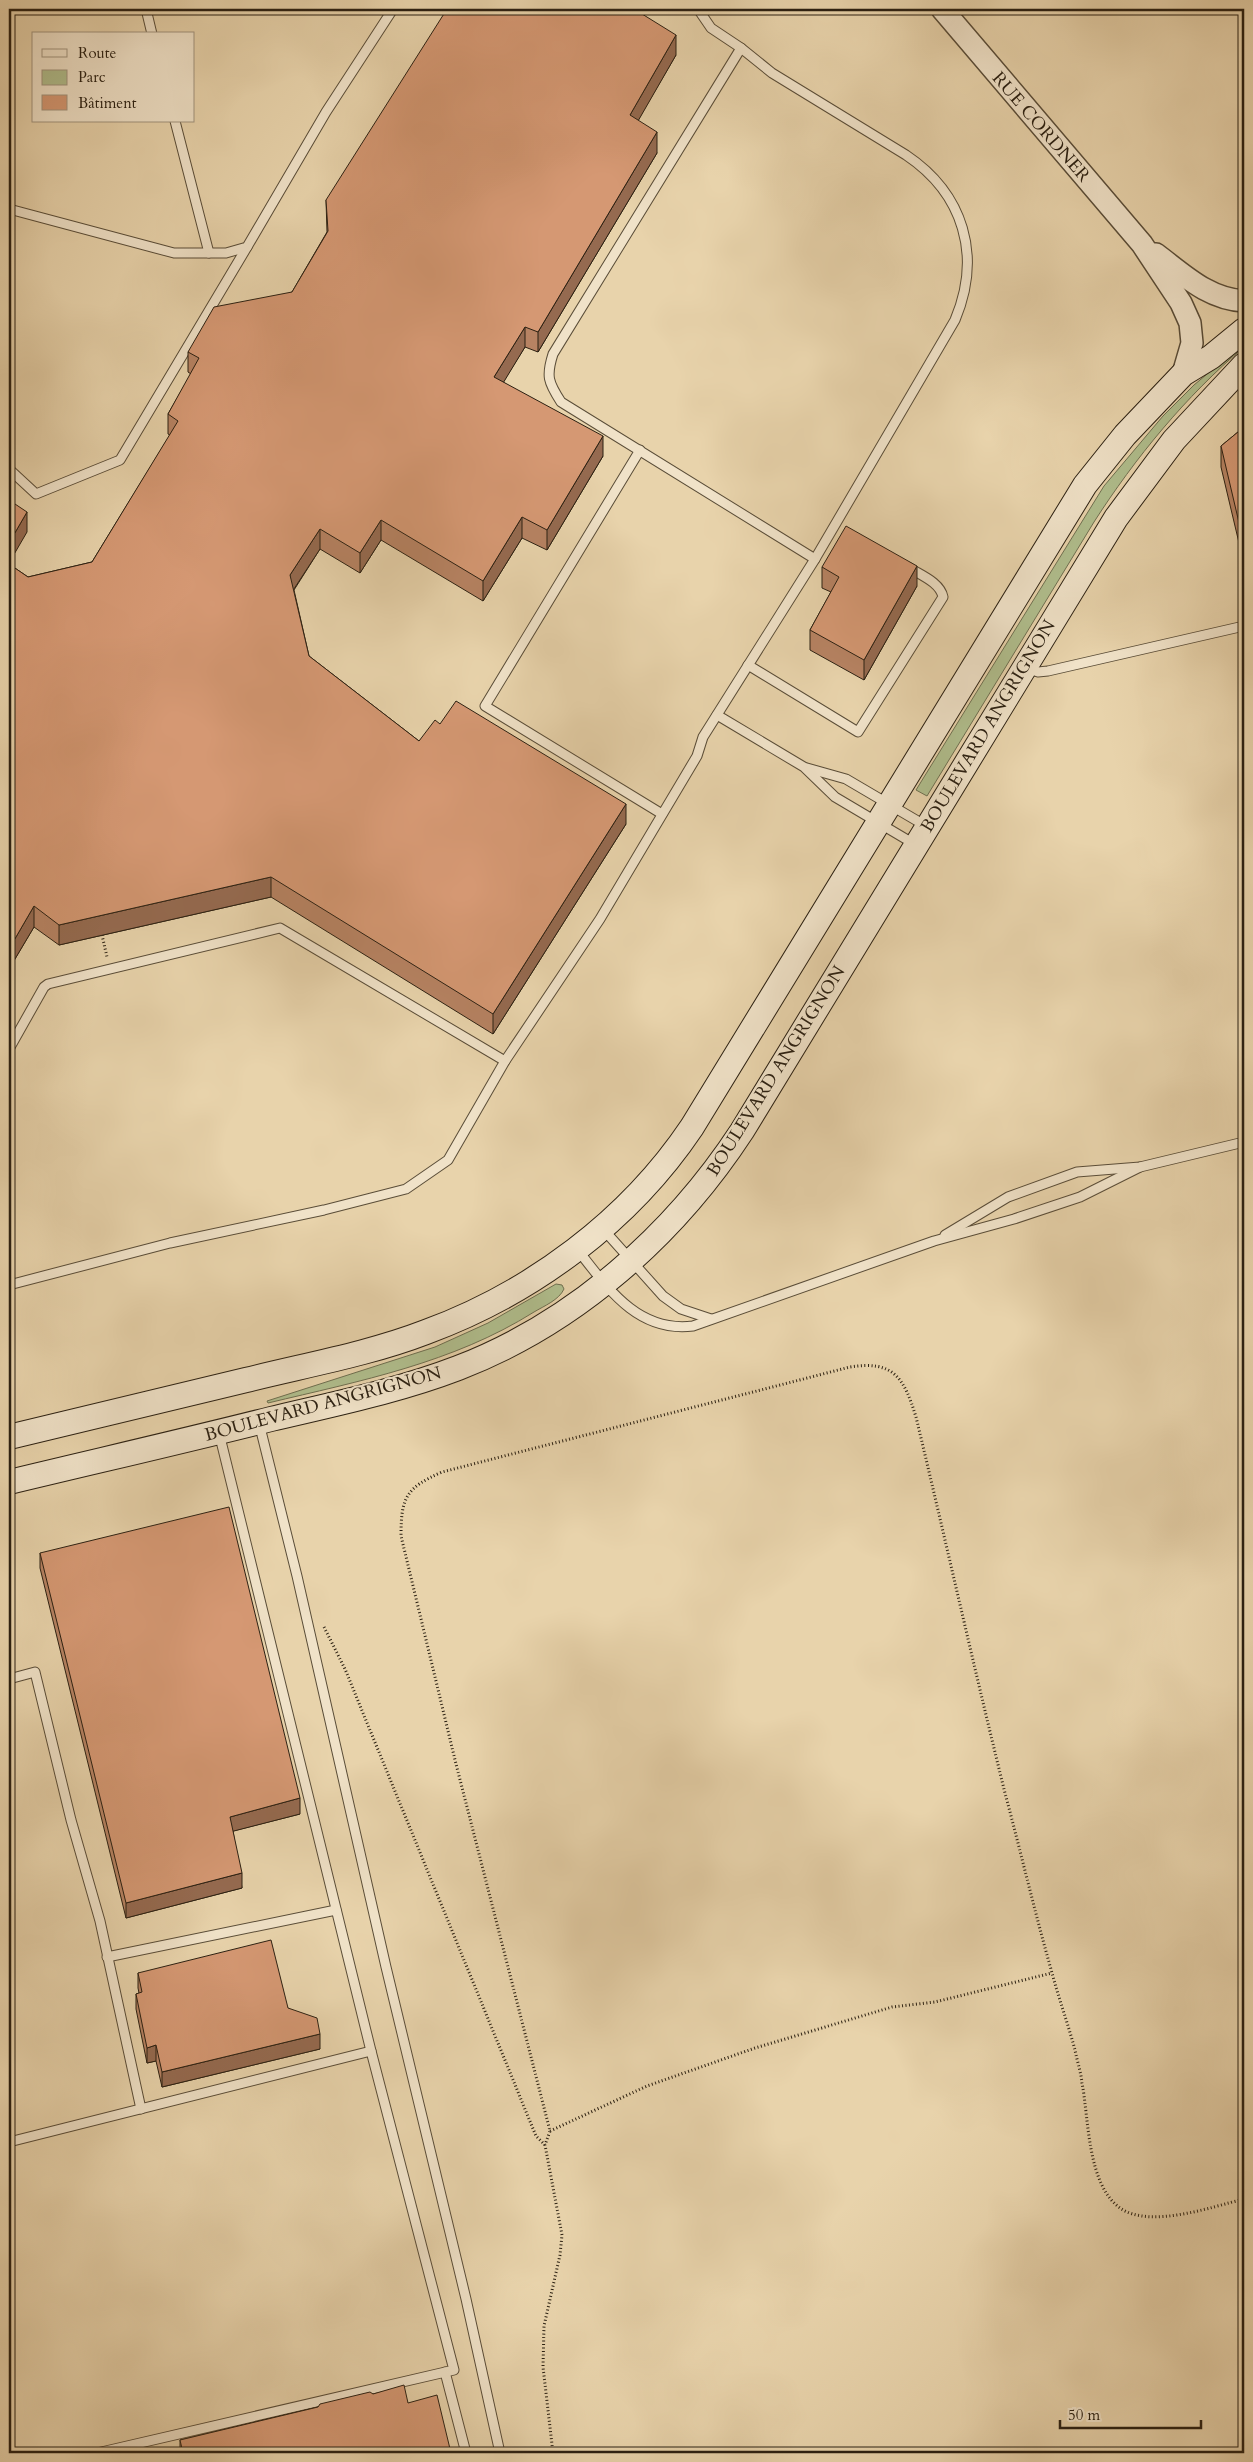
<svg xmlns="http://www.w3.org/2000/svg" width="1253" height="2462" viewBox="0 0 1253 2462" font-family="Cardo,serif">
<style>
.green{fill:#b0be8d;stroke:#6e6f50}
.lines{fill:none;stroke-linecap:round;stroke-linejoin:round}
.service-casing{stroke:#5a4d38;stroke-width:11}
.tertiary-casing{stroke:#5a4d38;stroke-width:24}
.secondary-casing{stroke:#2b2012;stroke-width:26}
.path{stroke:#2b2012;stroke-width:3;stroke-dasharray:1 2.5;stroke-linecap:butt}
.service{stroke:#f0e2c8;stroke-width:9}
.tertiary{stroke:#f0e2c8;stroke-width:21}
.secondary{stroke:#f0e2c8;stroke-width:24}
.wall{fill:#b78363;stroke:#2b2012}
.shaded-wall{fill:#956a50;stroke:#2b2012}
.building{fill:#d59873;stroke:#2b2012}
.labels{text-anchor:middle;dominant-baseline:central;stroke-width:4;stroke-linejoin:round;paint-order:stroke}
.street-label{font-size:18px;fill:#2b2012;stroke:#f0e2c8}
</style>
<rect width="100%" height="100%" fill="#e8d3ab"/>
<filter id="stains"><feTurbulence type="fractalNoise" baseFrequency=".004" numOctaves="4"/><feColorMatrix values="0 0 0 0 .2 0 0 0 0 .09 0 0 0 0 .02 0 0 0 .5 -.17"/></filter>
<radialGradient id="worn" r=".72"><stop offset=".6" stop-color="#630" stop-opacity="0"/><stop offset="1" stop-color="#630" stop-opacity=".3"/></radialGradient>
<!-- green -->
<g class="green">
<path d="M 1243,344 L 1244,347 C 1186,396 1135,458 1094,522 L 927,796 L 916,790 L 1104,486 L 1163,416 L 1194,385 Z"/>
<path d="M 556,1284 L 562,1285 L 564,1289 C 559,1300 544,1306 534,1312 C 453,1363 360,1381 268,1403 L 267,1401 L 435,1347 L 488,1323 Z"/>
</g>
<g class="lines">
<defs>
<g id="service">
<polyline points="146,9 152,34"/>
<path d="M 741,48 L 553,354 C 546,376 548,382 561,402 L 815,559"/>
<polyline points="175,121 209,253"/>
<polyline points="9,209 174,253 226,253 247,247 326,112 393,9"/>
<polyline points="640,450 485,706 662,814"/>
<polyline points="9,469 36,494 120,460 247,247"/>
<path d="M 748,665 L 858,732 L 943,597 C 940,582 920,575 908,567"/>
<polyline points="1025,668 1038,672 1048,671 1244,626"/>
<polyline points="717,715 804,767 835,797 916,845"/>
<polyline points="807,768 846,779 926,826"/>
<polyline points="9,1049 44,987 48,984 280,928 505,1061"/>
<polyline points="603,1229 663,1296 681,1309 711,1319"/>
<polyline points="945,1235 1008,1197 1077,1172 1140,1167 1244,1142"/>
<path d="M 577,1249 C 607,1287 637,1333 693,1326 L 934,1241 L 1014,1219 L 1080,1197 L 1140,1167"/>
<path d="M 9,1285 L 170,1243 L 324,1210 L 406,1189 L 448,1160 L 505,1061 L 600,919 L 697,756 L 703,737 L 815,559 L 955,320 C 982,256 964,194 906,155 L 772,73 L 741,48 L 711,28 L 698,9"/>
<polyline points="259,1423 297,1576 386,1967 466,2299 500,2453"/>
<polyline points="9,1679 35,1672 71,1820 100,1921 141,2109"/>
<polyline points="107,1957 336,1910"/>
<polyline points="9,2142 371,2051"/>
<polyline points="445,2372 466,2453"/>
<polyline points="97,2453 454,2370 371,2051 219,1433"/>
</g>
<g id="tertiary">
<polyline points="942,9 1142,244 1181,303 1190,323 1192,343 1183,374"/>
<path d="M 1156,254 C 1184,275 1208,299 1244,301"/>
</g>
<g id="secondary">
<path d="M 9,1437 C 88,1418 167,1399 246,1380 C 306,1365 369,1354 426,1332 C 532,1293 629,1221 692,1127 L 1085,485 L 1125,435 L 1183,374 L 1211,357 L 1244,330"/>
<path d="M 9,1482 C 96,1461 184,1441 271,1419 C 334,1404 398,1391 458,1368 C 575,1323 674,1235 742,1131 L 1116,518 L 1174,440 L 1244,365"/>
</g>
</defs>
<!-- service casing -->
<use href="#service" class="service-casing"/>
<!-- tertiary casing -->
<use href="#tertiary" class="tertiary-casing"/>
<!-- secondary casing -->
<use href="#secondary" class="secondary-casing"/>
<!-- path -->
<g class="path">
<polyline points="102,935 107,957"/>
<polyline points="324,1627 345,1669 536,2136 545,2145"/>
<polyline points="550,2131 647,2086 755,2048 892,2007 935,2002 1052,1973"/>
<path d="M 553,2453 L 543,2367 L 544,2326 L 560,2255 L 562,2235 L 545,2145 L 550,2131 L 456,1764 L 401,1536 C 401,1497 406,1488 442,1472 L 850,1367 C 894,1360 904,1378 916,1417 C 946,1542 974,1668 1005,1793 C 1021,1853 1035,1913 1052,1973 C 1059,1999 1068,2024 1075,2050 C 1077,2061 1081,2072 1082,2083 C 1089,2119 1087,2184 1120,2208 C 1150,2229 1211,2207 1244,2199"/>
</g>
<!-- service -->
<use href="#service" class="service"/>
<!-- tertiary -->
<use href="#tertiary" class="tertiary"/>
<!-- secondary -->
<use href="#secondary" class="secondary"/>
</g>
<!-- wall -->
<g class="wall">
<polygon points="676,55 638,120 657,153 538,352 525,347 503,382 603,456 547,550 522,538 483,601 381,540 360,573 320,549 294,590 309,656 419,741 440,724 626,824 493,1034 271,897 59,945 34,927 9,969 9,564 28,577 92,562 170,435 168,434 168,414 191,374 188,372 188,352 292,292 327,232 326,200"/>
<polygon points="1244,427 1244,564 1221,467 1221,446"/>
<polygon points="822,567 917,586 864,680 810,650 810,630 831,592 822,588"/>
<polygon points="40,1553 300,1814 233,1831 242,1888 126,1918 40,1568"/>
<polygon points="138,1973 288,2008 320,2049 162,2087 156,2061 147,2063 136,2009 136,1994 139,1993 138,1988"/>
<polygon points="373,2394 408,2403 451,2453 180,2453 180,2440"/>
</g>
<!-- shaded-wall -->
<g class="shaded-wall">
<polygon points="676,35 676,55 630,135 630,115"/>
<polygon points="657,132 657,153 538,352 538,332"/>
<polygon points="525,327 525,347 494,398 494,377"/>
<polygon points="603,436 603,456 547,550 547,530"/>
<polygon points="27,512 27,532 9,563 9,543"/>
<polygon points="522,517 522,538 483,601 483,581"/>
<polygon points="381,520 381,540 360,573 360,553"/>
<polygon points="320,529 320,549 290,595 290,575"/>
<polygon points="917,566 917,586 864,680 864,660"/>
<polygon points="626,804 626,824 493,1034 493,1014"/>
<polygon points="271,877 271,897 59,945 59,925"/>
<polygon points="34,906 34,927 9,969 9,949"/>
<polygon points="300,1798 300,1814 230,1832 230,1817"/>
<polygon points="242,1873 242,1888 126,1918 126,1903"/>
<polygon points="320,2034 320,2049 162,2087 162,2072"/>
<polygon points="156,2045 156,2061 147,2063 147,2048"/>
</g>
<!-- building -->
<g class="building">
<polygon points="447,9 634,9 676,35 630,115 657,132 538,332 525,327 494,377 603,436 547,530 522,517 483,581 381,520 360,553 320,529 290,575 309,656 419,741 435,720 440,724 456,701 626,804 493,1014 271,877 59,925 34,906 9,949 9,564 28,577 92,562 178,421 168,414 199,358 188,352 214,307 292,292 328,231 326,200"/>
<polygon points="1244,427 1244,544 1221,446"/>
<polygon points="9,500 27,512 9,543"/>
<polygon points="846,526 917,566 864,660 810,630 839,577 822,567"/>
<polygon points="229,1507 300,1798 230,1817 242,1873 126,1903 40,1553"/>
<polygon points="271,1940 288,2008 317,2018 320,2034 162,2072 156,2045 147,2048 136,1994 142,1992 138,1973"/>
<polygon points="404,2385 408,2403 437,2395 451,2453 183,2453 180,2440 318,2407 320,2404 370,2392 373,2394"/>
</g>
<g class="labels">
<!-- street labels -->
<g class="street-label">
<text transform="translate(1041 127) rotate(49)">RUE CORDNER</text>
<text transform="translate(988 726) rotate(-59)">BOULEVARD ANGRIGNON</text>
<text transform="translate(776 1071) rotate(-58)">BOULEVARD ANGRIGNON</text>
<text transform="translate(323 1404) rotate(-15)">BOULEVARD ANGRIGNON</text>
</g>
</g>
<!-- margin -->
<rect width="1253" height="2462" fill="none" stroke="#e8d3ab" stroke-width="30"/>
<rect x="10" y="10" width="1233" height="2442" fill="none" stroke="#2b2012" stroke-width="2.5"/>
<rect x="15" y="15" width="1223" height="2432" fill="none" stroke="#2b2012"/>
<!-- legend -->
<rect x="32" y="32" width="162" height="90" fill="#f0e2c8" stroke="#a1947f"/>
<rect x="42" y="49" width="25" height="8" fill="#f0e2c8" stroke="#a1947f"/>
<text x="78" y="58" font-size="15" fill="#2b2012">Route</text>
<rect x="42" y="70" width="25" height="15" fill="#b0be8d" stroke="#a1947f"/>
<text x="78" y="82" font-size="15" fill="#2b2012">Parc</text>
<rect x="42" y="95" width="25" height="15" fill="#d59873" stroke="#a1947f"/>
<text x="78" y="108" font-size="15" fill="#2b2012">Bâtiment</text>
<!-- scale -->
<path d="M1060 2420v8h141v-8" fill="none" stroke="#2b2012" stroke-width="2.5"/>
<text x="1068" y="2420" font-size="15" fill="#2b2012" stroke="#f0e2c8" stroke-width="4" paint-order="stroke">50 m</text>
<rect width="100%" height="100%" filter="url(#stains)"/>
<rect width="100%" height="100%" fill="url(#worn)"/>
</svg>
